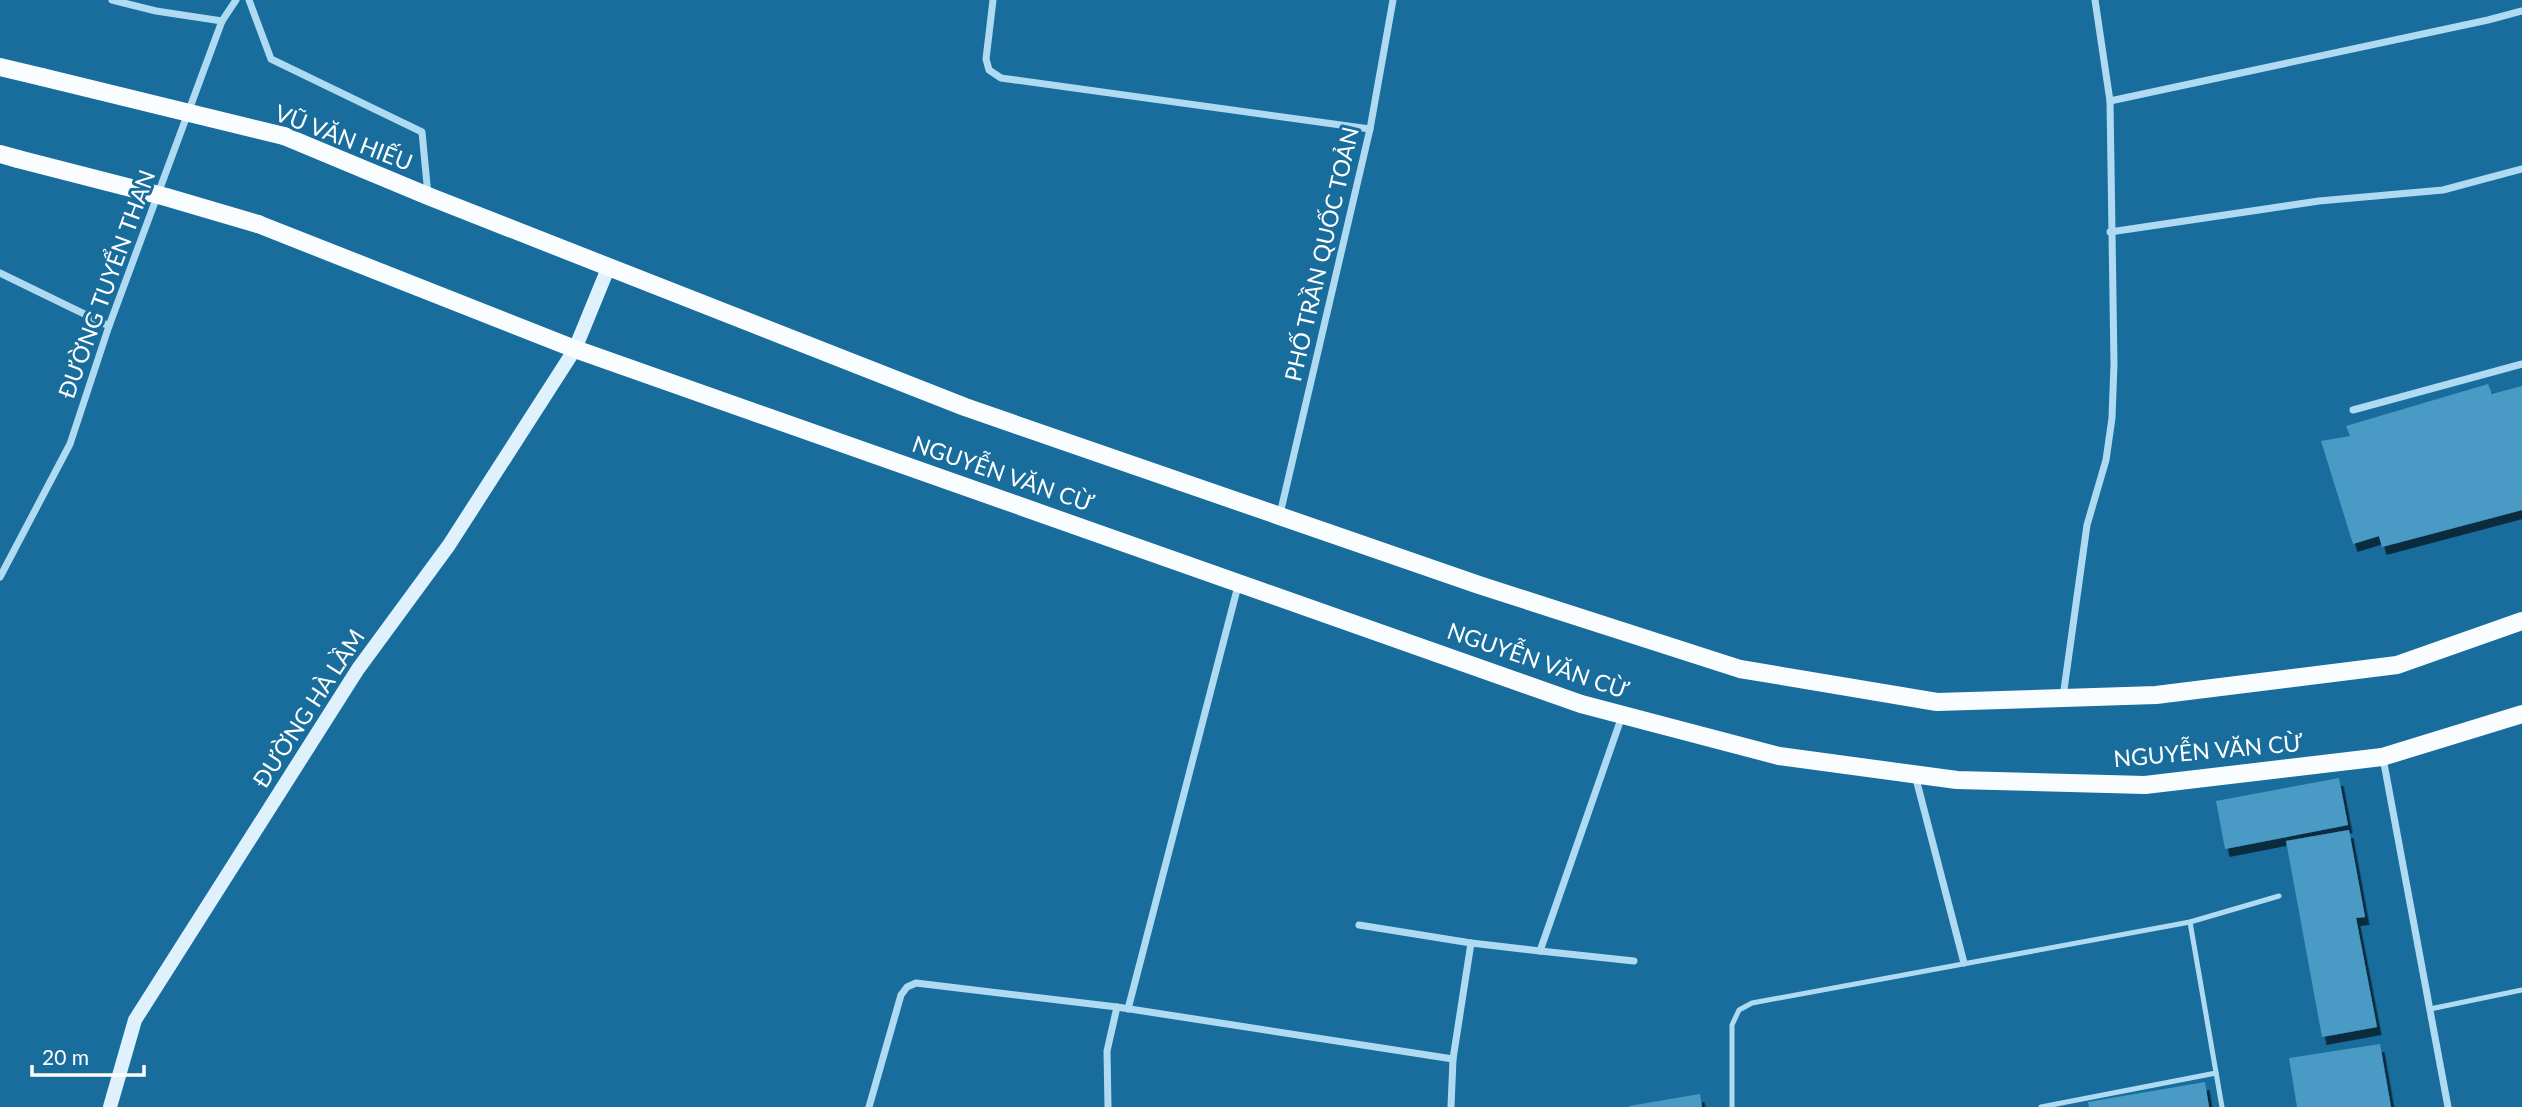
<svg xmlns="http://www.w3.org/2000/svg" width="2522" height="1107" viewBox="0 0 2522 1107" font-family="Lato,sans-serif">
<style>
.building{fill:#4a9ac5;filter:url(#shadow)}
.lines{fill:none;stroke-linecap:round;stroke-linejoin:round}
.service{stroke:#afdbf2;stroke-width:5}
.minor{stroke:#afdbf2;stroke-width:7}
.secondary{stroke:#def1fc;stroke-width:14}
.primary{stroke:#fafdff;stroke-width:18}
.primary-bridge{stroke:#fafdff;stroke-width:18}
.labels{text-anchor:middle;dominant-baseline:central;stroke-width:6;stroke-linejoin:round;paint-order:stroke}
.street-label{font-size:23px;fill:#fff;stroke:#186d9c}
</style>
<defs>
<filter id="shadow"><feDropShadow dx="4.5" dy="8" stdDeviation="0" flood-color="#0009"/></filter>
</defs>
<rect width="100%" height="100%" fill="#186d9c"/>
<!-- building -->
<g class="building">
<polygon points="2488,384 2492,394 2522,386 2522,510 2382,547 2379,536 2353,544 2321,441 2350,436 2346,426"/>
<polygon points="2339,778 2348,825 2225,849 2216,801"/>
<polygon points="2349,830 2365,917 2356,918 2377,1027 2322,1037 2286,841"/>
<polygon points="2380,1044 2391,1107 2297,1107 2289,1058"/>
<polygon points="2205,1082 2209,1107 2089,1107 2088,1102"/>
<polygon points="1700,1094 1702,1107 1629,1107 1629,1106"/>
</g>
<g class="lines">
<!-- service -->
<g class="service">
<polyline points="2190,922 2222,1107"/>
<polyline points="2430,1009 2522,990"/>
<polyline points="1732,1107 1732,1025 1739,1010 1752,1003 2190,922 2279,896"/>
<polyline points="2041,1107 2216,1073"/>
</g>
<!-- minor -->
<g class="minor">
<polyline points="112,0 156,11 222,21"/>
<polyline points="249,0 271,59 422,132 428,195"/>
<polyline points="993,0 986,59 989,70 1001,78 1370,129"/>
<polyline points="2110,101 2488,20 2522,11"/>
<polyline points="2110,232 2319,201 2443,190 2522,169"/>
<polyline points="0,273 109,326"/>
<polyline points="2353,410 2522,364"/>
<polyline points="1280,514 1370,129 1393,0"/>
<polyline points="0,577 70,444 109,326 222,21 236,0"/>
<polyline points="2063,697 2087,525 2106,460 2112,418 2114,364 2110,101 2095,0"/>
<polyline points="2383,758 2448,1107"/>
<polyline points="1915,775 1964,963"/>
<polyline points="1359,925 1471,943"/>
<polyline points="1540,951 1634,961"/>
<polyline points="1128,1009 1239,582"/>
<polyline points="869,1107 901,995 907,987 916,983 1117,1007 1453,1059"/>
<polyline points="1108,1107 1107,1051 1117,1007"/>
<polyline points="1451,1107 1453,1059 1471,943 1540,951 1622,716"/>
</g>
<!-- secondary -->
<polyline class="secondary" points="110,1107 135,1020 358,669 449,545 575,349 609,266"/>
<!-- primary -->
<g class="primary">
<polyline points="0,67 42,77"/>
<polyline points="284,136 428,196 965,407 1479,585 1740,669 1937,702 2156,695 2397,665 2522,621"/>
<polyline points="0,154 18,159"/>
<polyline points="258,224 575,349 1581,704 1779,756 1957,780 2145,785 2382,757 2522,714"/>
</g>
<!-- primary-bridge -->
<g class="primary-bridge">
<polyline points="42,77 284,136"/>
<polyline points="18,159 166,197 258,224"/>
</g>
</g>
<g class="labels">
<!-- street labels -->
<g class="street-label">
<text transform="translate(344 137) rotate(21)">VŨ VĂN HIẾU</text>
<text transform="translate(1321 254) rotate(-77)">PHỐ TRẦN QUỐC TOẢN</text>
<text transform="translate(106 284) rotate(-70)">ĐƯỜNG TUYỂN THAN</text>
<text transform="translate(1003 473) rotate(19)">NGUYỄN VĂN CỪ</text>
<text transform="translate(1538 660) rotate(19)">NGUYỄN VĂN CỪ</text>
<text transform="translate(308 708) rotate(-57)">ĐƯỜNG HÀ LẦM</text>
<text transform="translate(2208 750) rotate(-5)">NGUYỄN VĂN CỪ</text>
</g>
</g>
<!-- scale -->
<path d="M32 1065v10h112v-10" fill="none" stroke="#ffffff" stroke-width="3.5"/>
<text x="42" y="1065" font-size="21" fill="#ffffff" stroke="#186d9c" stroke-width="5" paint-order="stroke">20 m</text>
</svg>
